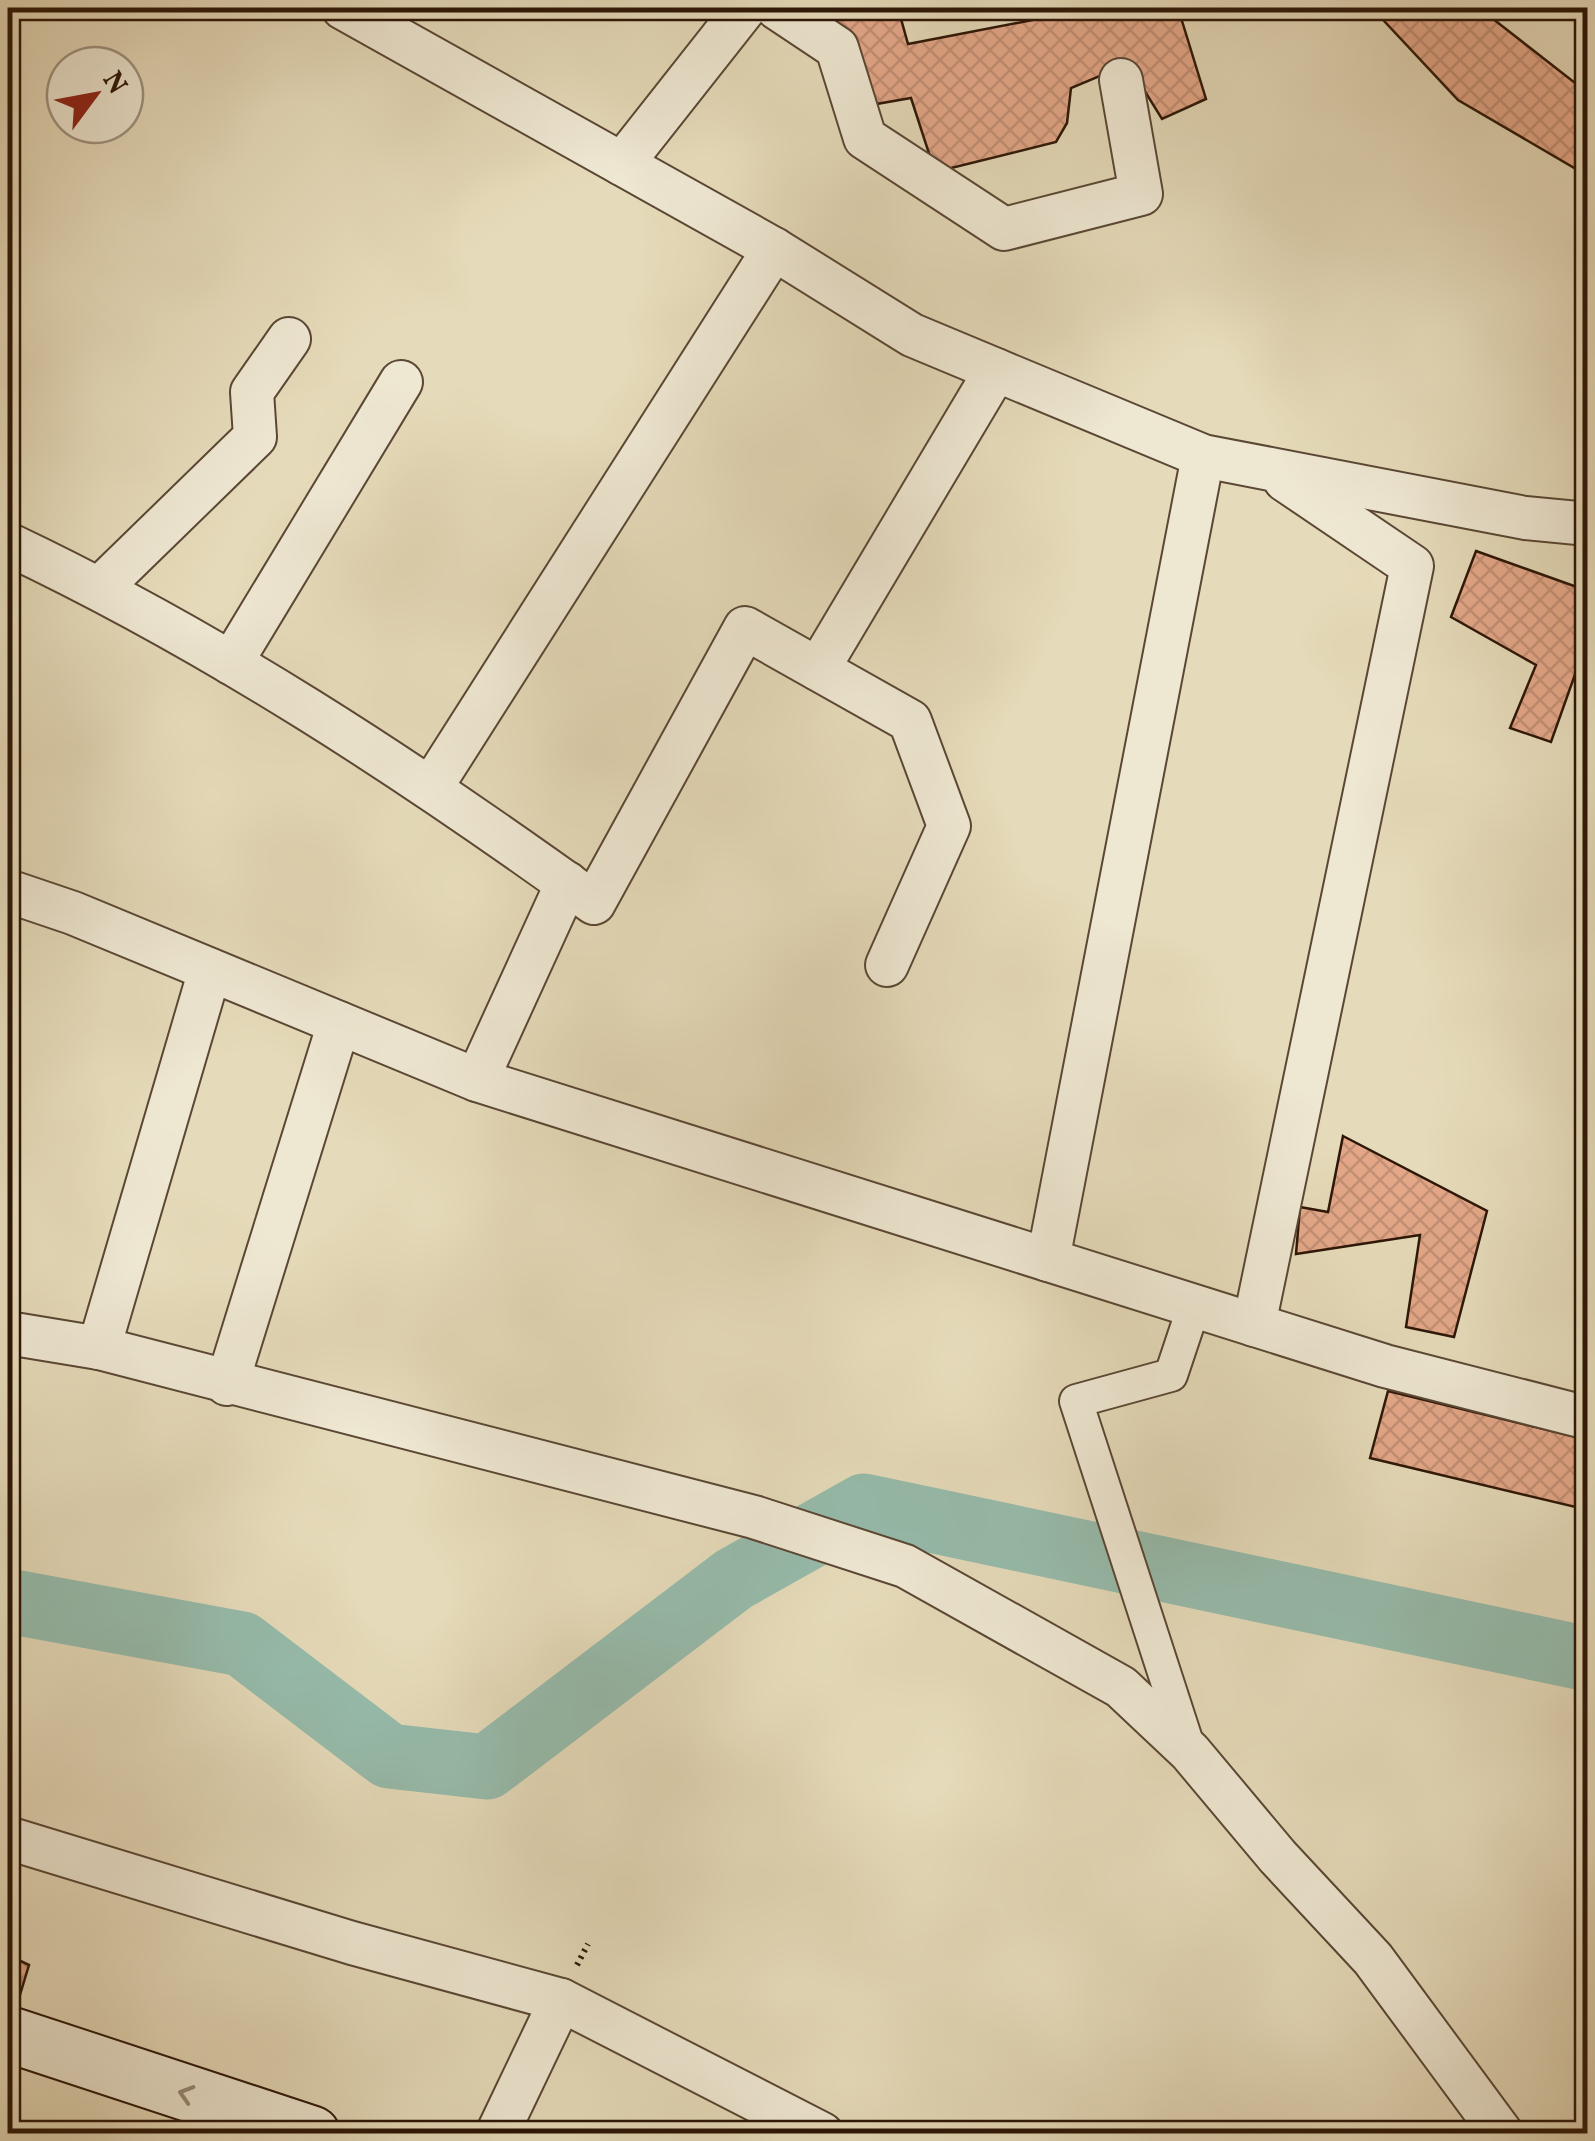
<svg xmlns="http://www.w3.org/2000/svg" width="1595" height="2141" viewBox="0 0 1595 2141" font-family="Vollkorn,serif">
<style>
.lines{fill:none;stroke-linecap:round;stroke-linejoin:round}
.river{stroke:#96bbab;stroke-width:65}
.building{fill:url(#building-cross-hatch);stroke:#2c1607;stroke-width:2.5}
.pedestrian-casing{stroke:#5a4734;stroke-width:36}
.minor-casing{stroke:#5a4734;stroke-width:46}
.secondary-casing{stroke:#2c1607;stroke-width:59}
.path{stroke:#2c1607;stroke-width:6;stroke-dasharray:2.5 5;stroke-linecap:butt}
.pedestrian{stroke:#eee7d2;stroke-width:32}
.minor{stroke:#eee7d2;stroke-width:42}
.secondary{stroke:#eee7d2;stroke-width:55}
.oneway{stroke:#978977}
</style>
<defs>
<pattern id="building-cross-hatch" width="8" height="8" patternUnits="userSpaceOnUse" patternTransform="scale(2.5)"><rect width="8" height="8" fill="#e4a889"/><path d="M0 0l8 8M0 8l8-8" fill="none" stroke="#c49075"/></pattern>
</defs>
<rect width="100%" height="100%" fill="#e5dab9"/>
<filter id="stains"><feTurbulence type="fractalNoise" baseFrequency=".002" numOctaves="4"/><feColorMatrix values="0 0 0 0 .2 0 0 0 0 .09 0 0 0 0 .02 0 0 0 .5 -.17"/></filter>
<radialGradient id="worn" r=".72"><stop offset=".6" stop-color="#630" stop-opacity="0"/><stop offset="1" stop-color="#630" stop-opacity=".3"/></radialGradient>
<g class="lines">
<!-- river -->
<polyline class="river" points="8,1601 242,1644 389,1756 487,1767 734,1579 864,1506 1588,1659"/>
</g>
<!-- building -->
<g class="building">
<polygon points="849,8 898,8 908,44 1095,8 1178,8 1206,99 1162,119 1128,64 1071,88 1067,123 1056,142 935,172 911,98 865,106 832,13"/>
<polygon points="1372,8 1479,8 1588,93 1588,176 1458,100"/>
<polygon points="1476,551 1588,591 1588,638 1551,742 1510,728 1536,665 1451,617"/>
<polygon points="1343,1136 1487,1211 1454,1337 1406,1327 1420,1235 1296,1254 1300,1207 1328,1212"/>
<polygon points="1388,1391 1588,1440 1588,1510 1370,1458"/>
<polygon points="8,1955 29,1965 16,2008 8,2005"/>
</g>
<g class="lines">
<defs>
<polyline id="pedestrian" points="1190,1752 1076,1401 1171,1375 1194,1306"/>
<g id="minor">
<polyline points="343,8 774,249 912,335 996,370 1203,456 1525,518 1588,524"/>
<polyline points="777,8 837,48 865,138 1004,229 1141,194 1121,80"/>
<polyline points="622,164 745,8"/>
<path d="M 8,544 C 215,642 408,769 594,903 L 745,628 L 910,721 L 949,826 L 887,965"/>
<polyline points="100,588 255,437 252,392 289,339"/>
<polyline points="231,663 401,382"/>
<polyline points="818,669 996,370"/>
<polyline points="432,786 774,249"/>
<polyline points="8,891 73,913 477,1080 1385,1366 1588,1418"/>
<polyline points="477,1080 567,883"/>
<polyline points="1048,1260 1203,456"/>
<polyline points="1254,1325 1412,566 1285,480"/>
<polyline points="8,1333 99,1348 754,1517 905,1566 1121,1687 1190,1752 1278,1857 1373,1959 1502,2134"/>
<polyline points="99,1348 210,970"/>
<polyline points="227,1384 339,1023"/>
<polyline points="8,1838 352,1943 561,2000 822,2134"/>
<polyline points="497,2134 561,2000"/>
</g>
<polyline id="secondary" points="8,2034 312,2134"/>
</defs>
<!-- pedestrian casing -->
<use href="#pedestrian" class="pedestrian-casing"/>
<!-- minor casing -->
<use href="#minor" class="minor-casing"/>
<!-- secondary casing -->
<use href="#secondary" class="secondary-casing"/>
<!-- path -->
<polyline class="path" points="577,1965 588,1944"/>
<!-- pedestrian -->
<use href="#pedestrian" class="pedestrian"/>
<!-- minor -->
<use href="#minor" class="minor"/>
<!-- secondary -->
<use href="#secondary" class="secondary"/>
</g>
<!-- one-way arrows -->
<defs><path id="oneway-chevron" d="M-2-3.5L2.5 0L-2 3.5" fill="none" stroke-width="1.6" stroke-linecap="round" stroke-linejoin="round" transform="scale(2.5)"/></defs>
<use class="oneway" href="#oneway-chevron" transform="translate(186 2094) rotate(-163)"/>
<!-- margin -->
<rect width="1595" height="2141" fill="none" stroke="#e5dab9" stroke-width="40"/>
<rect x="10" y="10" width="1575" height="2121" fill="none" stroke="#2c1607" stroke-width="5"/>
<rect x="20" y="20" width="1555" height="2101" fill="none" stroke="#2c1607" stroke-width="2.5"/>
<!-- north arrow -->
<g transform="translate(95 95) rotate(58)"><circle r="48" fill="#eee7d2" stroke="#a09381" stroke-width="2.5"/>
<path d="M0-8L18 38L0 25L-18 38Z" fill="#8f2418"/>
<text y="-15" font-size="28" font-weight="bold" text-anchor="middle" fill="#2c1607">N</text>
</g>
<rect width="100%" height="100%" filter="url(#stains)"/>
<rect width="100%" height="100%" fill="url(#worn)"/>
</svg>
